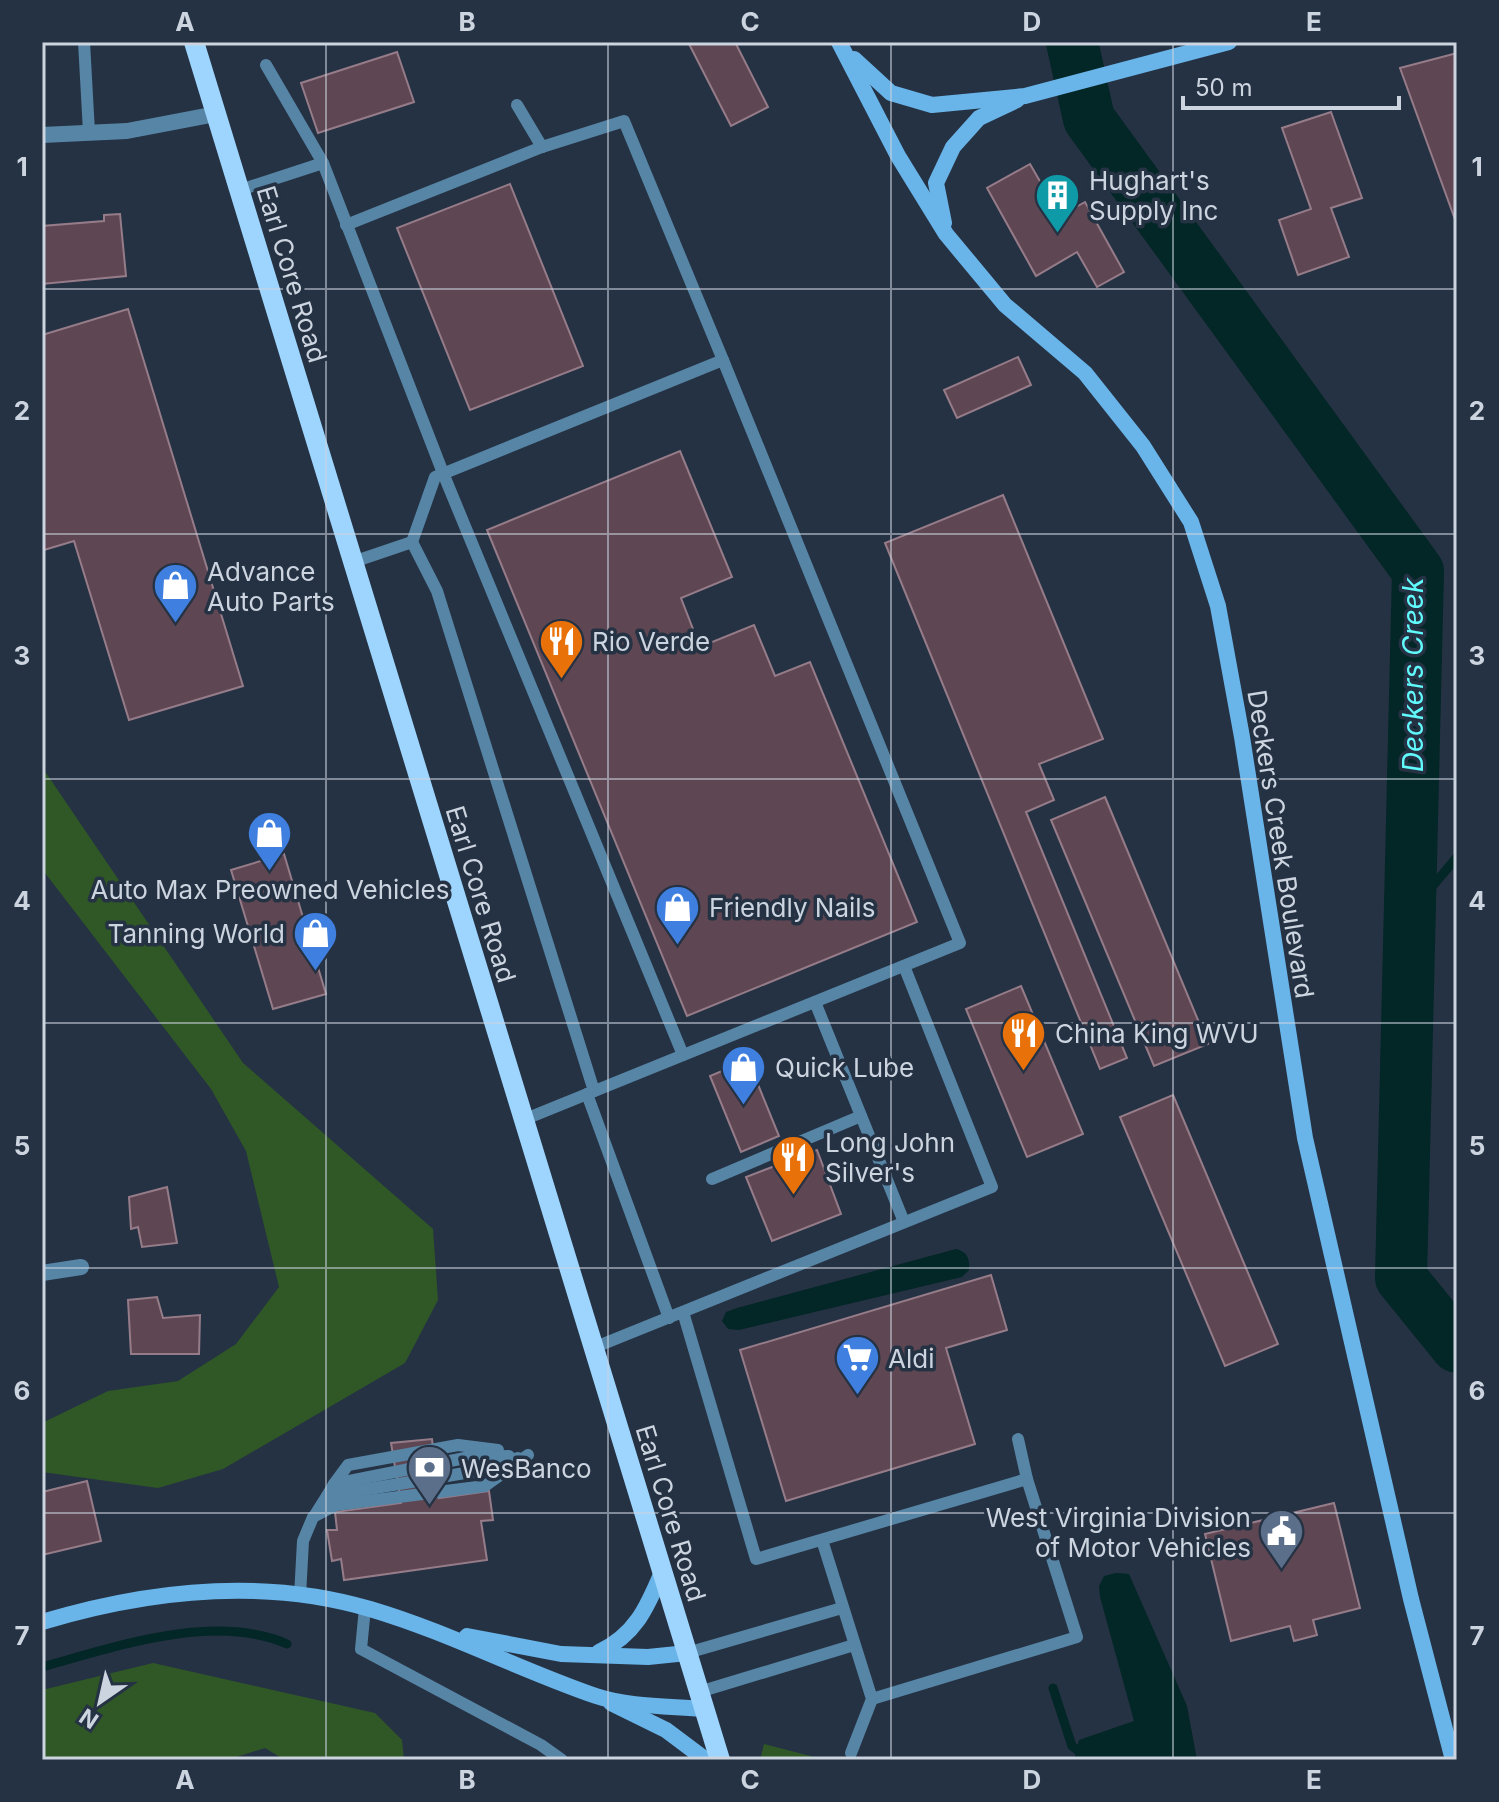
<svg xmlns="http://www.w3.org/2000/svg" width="1499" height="1802" viewBox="0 0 1499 1802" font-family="Inter,sans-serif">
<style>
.green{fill:#305826}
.water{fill:#032626}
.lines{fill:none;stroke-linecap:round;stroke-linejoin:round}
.stream{stroke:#032626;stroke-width:9}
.river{stroke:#032626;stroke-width:52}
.building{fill:#5e4753;stroke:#967c89;stroke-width:2}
.lane{stroke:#5785a6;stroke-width:12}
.street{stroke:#5785a6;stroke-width:16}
.secondary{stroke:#69b4e9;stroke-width:16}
.primary{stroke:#9ed5fe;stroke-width:20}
.grid{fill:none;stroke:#ccd4e0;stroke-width:2;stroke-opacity:0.55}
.labels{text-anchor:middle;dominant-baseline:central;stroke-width:7;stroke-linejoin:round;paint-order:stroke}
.poi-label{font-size:26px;fill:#ccd4e0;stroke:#253243;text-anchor:start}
.street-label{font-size:26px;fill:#ccd4e0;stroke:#253243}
.water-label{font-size:28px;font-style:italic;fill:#61fafc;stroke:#253243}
.neatline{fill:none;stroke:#ccd4e0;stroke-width:3}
.grid-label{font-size:26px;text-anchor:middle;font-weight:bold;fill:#ccd4e0}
</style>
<rect width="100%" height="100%" fill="#253243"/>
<!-- green -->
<g class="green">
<polygon points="42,767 243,1063 433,1229 438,1300 405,1363 223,1469 158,1488 42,1472 42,1423 108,1391 178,1381 236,1344 279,1287 246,1151 211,1089 42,869"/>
<polygon points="153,1663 375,1713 402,1740 404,1760 285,1760 265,1748 227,1760 42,1760 42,1690"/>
<polygon points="764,1744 826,1760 760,1760"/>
</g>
<!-- water -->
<g class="water">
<path d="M 956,1249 C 967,1252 970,1258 969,1270 L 962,1277 L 739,1330 L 728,1329 L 722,1321 L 726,1312 L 737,1308 Z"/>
<polygon points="1116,1573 1129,1574 1187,1706 1197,1760 1074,1760 1079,1740 1134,1721 1100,1597 1099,1586 1104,1576"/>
</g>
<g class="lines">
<!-- stream -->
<g class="stream">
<polyline points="1410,913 1457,857"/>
<path d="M 42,1667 C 115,1647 214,1612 287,1644"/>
<polyline points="1053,1688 1072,1746 1077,1750"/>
</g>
<!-- river -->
<polyline class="river" points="1072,42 1089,119 1418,571 1401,1278 1457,1347"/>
</g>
<!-- building -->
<g class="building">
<polygon points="688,42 735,42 768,107 731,126"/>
<polygon points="397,52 414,102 318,133 301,83"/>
<polygon points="1457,53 1457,225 1400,68"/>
<polygon points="1331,112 1362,198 1331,208 1349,257 1298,275 1279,220 1311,209 1282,128"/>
<polygon points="1030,164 1060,216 1085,202 1124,272 1097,287 1077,252 1036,276 987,188"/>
<polygon points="510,184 583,366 470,410 397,228"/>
<polygon points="120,214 126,276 42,284 42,226 104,221 104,215"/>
<polygon points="128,309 243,686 129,720 74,541 44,550 42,545 42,335"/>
<polygon points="1018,357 1031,385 957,418 944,390"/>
<polygon points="680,451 732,577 681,598 700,647 754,625 775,676 810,662 917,922 687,1016 487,530"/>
<polygon points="1003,495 1103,739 1039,764 1054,800 1026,812 1127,1058 1100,1069 885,543"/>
<polygon points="1105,797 1208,1044 1154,1066 1051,820"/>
<polygon points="284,854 326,994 273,1009 231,870"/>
<polygon points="1021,986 1083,1134 1027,1157 966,1009"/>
<polygon points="748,1060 779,1136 741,1152 710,1076"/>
<polygon points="1173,1095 1278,1344 1225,1366 1120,1117"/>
<polygon points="817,1150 841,1214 772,1241 746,1177"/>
<polygon points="167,1187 177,1243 142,1247 138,1227 131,1229 129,1197"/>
<polygon points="991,1275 1007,1330 946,1348 975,1444 786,1501 740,1350"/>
<polygon points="157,1297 163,1318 200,1315 199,1354 131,1354 128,1300"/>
<polygon points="432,1439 439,1498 489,1491 493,1520 481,1521 487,1560 344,1580 341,1559 332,1561 327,1530 337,1530 335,1512 401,1503 391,1443"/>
<polygon points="87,1481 101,1541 42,1555 42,1492"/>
<polygon points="1334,1503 1360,1608 1313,1620 1317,1635 1294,1641 1290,1626 1231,1641 1205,1534"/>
</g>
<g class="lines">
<!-- lane -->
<g class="lane">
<polyline points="84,42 89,132"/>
<polyline points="266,65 323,163 443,473 683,1055"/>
<polyline points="517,105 542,147"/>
<polyline points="240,190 323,163"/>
<polyline points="346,225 542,147 624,121 723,360"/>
<polyline points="412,542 437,591 594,1091"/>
<polyline points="353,562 412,542 435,477 723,360 960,943 523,1120"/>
<polyline points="815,1002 904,1222"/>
<polyline points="587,1094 669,1318"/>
<polyline points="712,1179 861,1116"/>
<polyline points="683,1312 756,1559 1027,1479 1077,1637 872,1699"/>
<polyline points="593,1348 992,1187 904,966"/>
<polyline points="1018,1439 1027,1479"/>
<polyline points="334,1484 348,1465 458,1445 498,1450"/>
<polyline points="327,1496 334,1484 470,1457 509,1456"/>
<polyline points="315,1515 327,1496 471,1472 518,1458"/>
<polyline points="822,1540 872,1699 851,1753"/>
<polyline points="300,1596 303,1541 313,1517 336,1505 485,1486 528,1455"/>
<polyline points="365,1608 361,1649 541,1745 562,1760"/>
<polyline points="687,1653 842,1608"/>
<polyline points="699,1692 854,1645"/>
</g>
<!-- street -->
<g class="street">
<polyline points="42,135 127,131 216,114"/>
<polyline points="42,1273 81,1267"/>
</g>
<!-- secondary -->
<g class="secondary">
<polyline points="839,42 898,156 946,234 1005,305 1085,373 1143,446 1191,522 1218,606 1242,737 1305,1138 1411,1599 1453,1760"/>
<polyline points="854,59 891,93 932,105 1025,96 1229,42"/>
<polyline points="944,223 936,183 953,147 979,118 1017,100"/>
<path d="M 42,1622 C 149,1590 261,1577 370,1609 C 448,1632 520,1670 596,1696 C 629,1707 670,1706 704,1709"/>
<polyline points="467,1636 561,1654 648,1657 687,1653"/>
<path d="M 599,1652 C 635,1635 647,1608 662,1572"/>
<polyline points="611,1703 666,1730 706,1760"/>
</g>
<!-- primary -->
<polyline class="primary" points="194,42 720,1760"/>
</g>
<!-- grid -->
<path class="grid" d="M 326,42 L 326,1760M 608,42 L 608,1760M 891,42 L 891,1760M 1173,42 L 1173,1760M 42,289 L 1457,289M 42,534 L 1457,534M 42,779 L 1457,779M 42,1023 L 1457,1023M 42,1268 L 1457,1268M 42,1513 L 1457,1513"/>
<!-- icons -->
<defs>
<symbol id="building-pin" viewBox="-11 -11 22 30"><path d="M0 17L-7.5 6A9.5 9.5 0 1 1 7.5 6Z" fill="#0f9aa8" stroke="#253243"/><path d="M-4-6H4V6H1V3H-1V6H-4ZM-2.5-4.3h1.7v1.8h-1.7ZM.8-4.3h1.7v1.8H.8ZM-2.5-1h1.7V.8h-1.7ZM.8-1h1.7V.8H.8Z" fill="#fff"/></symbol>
<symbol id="shop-pin" viewBox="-11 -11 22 30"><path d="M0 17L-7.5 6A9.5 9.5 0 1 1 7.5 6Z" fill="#3f7fe0" stroke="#253243"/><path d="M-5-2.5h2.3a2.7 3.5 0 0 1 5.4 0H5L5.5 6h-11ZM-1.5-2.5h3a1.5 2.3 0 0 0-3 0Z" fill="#fff"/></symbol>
<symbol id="restaurant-pin" viewBox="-11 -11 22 30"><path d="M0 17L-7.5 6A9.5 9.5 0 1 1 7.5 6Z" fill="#e8710a" stroke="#253243"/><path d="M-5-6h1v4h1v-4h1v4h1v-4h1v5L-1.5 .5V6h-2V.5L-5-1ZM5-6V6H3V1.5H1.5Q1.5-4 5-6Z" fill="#fff"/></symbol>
<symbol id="supermarket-pin" viewBox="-11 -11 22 30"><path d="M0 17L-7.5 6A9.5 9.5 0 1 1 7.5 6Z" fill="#3f7fe0" stroke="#253243"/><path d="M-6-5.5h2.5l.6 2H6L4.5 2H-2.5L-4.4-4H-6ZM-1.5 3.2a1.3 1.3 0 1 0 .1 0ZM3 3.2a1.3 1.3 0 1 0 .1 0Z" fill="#fff"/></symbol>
<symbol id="bank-pin" viewBox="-11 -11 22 30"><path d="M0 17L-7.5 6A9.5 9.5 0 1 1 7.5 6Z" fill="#5c6f8a" stroke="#253243"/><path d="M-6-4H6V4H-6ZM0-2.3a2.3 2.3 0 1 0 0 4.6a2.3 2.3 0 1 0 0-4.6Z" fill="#fff"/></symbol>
<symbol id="civic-pin" viewBox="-11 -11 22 30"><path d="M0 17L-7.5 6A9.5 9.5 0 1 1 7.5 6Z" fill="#5c6f8a" stroke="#253243"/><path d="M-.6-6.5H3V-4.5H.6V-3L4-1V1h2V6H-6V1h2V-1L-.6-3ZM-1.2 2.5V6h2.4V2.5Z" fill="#fff"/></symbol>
</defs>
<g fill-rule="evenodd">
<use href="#building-pin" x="1032" y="170" width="51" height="69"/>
<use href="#shop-pin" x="150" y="560" width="51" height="69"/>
<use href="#restaurant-pin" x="536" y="616" width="51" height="69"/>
<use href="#shop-pin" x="244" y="808" width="51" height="69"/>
<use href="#shop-pin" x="652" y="882" width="51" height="69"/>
<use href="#shop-pin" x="290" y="908" width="51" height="69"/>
<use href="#restaurant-pin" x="998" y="1008" width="51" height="69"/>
<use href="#shop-pin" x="718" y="1042" width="51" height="69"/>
<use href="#restaurant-pin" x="768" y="1132" width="51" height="69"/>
<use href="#supermarket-pin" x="832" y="1332" width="51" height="69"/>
<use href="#bank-pin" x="404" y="1442" width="51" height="69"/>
<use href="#civic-pin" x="1256" y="1506" width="51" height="69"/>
</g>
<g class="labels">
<!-- poi labels -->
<g class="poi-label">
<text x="1089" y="180">Hughart's<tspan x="1089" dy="30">Supply Inc</tspan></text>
<text x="207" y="571">Advance<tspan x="207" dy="30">Auto Parts</tspan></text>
<text x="592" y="641">Rio Verde</text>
<text x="270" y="889" text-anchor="middle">Auto Max Preowned Vehicles</text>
<text x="709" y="907">Friendly Nails</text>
<text x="285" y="933" text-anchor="end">Tanning World</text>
<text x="1055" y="1033">China King WVU</text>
<text x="775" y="1067">Quick Lube</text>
<text x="825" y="1142">Long John<tspan x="825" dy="30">Silver's</tspan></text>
<text x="888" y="1358">Aldi</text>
<text x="461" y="1468">WesBanco</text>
<text x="1251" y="1517" text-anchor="end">West Virginia Division<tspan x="1251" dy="30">of Motor Vehicles</tspan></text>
</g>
<!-- street labels -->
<g class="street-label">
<text transform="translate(292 274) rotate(73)">Earl Core Road</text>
<text transform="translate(1281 844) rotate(81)">Deckers Creek Boulevard</text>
<text transform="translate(481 894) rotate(73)">Earl Core Road</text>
<text transform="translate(671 1513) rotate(73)">Earl Core Road</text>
</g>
<!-- water labels -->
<g class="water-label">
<text transform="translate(1413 675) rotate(-90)">Deckers Creek</text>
</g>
</g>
<!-- border -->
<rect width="1499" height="1802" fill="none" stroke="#253243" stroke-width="88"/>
<!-- north arrow -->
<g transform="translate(100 1702) rotate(214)" stroke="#253243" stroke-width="6" paint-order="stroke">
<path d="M0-6L14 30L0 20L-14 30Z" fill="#ccd4e0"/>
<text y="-12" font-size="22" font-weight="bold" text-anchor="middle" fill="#ccd4e0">N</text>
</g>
<!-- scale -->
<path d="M1183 96v12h216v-12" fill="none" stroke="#ccd4e0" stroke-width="4"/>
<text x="1195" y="96" font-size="24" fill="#ccd4e0" stroke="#253243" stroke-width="6" paint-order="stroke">50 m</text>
<rect x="44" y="44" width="1411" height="1714" class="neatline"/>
<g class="grid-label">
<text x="185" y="31">A</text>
<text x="467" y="31">B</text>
<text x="750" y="31">C</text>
<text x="1032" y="31">D</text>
<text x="1314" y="31">E</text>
<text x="22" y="176">1</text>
<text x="1477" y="176">1</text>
<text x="22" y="420">2</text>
<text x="1477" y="420">2</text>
<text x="22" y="665">3</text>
<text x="1477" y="665">3</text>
<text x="22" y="910">4</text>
<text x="1477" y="910">4</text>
<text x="22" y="1155">5</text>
<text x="1477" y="1155">5</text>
<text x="22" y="1400">6</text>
<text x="1477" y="1400">6</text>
<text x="22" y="1645">7</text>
<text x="1477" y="1645">7</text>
<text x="185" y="1789">A</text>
<text x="467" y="1789">B</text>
<text x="750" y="1789">C</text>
<text x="1032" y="1789">D</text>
<text x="1314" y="1789">E</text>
</g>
</svg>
